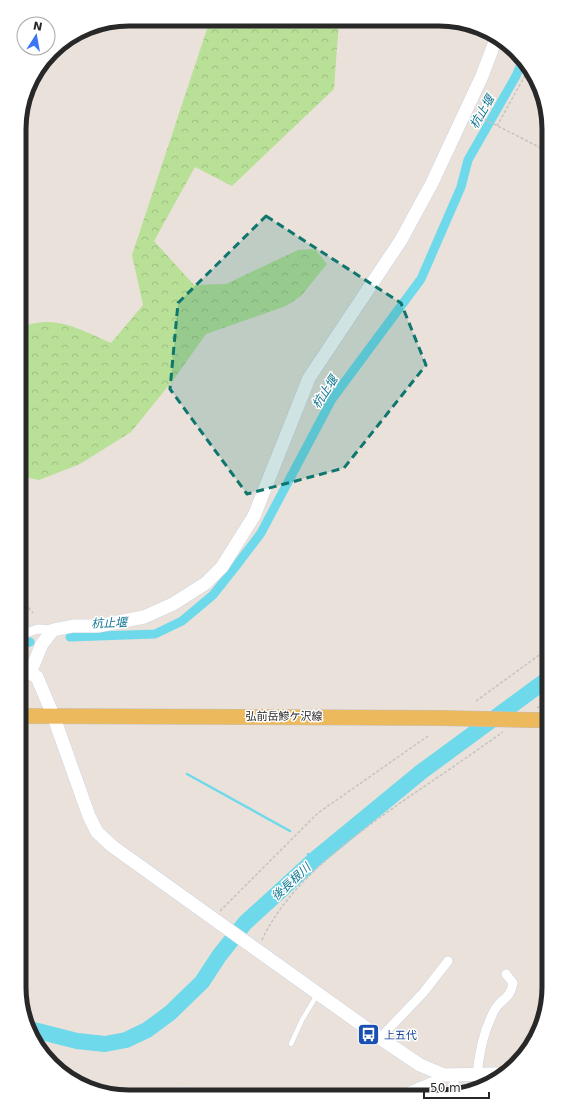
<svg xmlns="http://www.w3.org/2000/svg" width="568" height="1116" viewBox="0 0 568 1116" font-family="'DejaVu Sans','Noto Sans JP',sans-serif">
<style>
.forest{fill:url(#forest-crowns)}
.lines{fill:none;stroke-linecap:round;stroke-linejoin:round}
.stream{stroke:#6ed9eb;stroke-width:2.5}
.canal{stroke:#6ed9eb;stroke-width:9}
.river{stroke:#6ed9eb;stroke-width:16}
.lane-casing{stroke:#cfd5e1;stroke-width:5.5}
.street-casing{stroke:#cfd5e1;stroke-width:10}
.secondary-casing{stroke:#cfd5e1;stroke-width:14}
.primary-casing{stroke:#c3c3c3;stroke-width:16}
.path{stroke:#c3c3c3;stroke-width:1.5;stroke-dasharray:3 2;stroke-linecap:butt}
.lane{stroke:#fff;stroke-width:4.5}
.street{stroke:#fff;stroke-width:9}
.secondary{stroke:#fff;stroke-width:13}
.primary{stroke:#ecb95d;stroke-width:15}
.primary-bridge-casing{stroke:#c3c3c3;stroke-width:16;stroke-linecap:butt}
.primary-bridge{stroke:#ecb95d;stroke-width:15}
.marked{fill:#0f766e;fill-opacity:0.2;stroke:#0f766e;stroke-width:3;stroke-dasharray:8 5;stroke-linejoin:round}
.labels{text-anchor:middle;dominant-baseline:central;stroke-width:3;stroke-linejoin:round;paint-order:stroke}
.street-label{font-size:11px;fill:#282828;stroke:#fff}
.transit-label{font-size:11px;fill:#164399;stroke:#fff;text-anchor:start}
.water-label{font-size:12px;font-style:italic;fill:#117693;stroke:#fff}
.rim{fill:none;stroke:#282828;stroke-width:5}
</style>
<defs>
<pattern id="forest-crowns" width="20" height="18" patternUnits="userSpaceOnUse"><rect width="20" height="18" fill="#b9e097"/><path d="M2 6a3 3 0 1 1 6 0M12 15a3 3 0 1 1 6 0" fill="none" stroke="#9fc082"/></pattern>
</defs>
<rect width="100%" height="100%" fill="#eae1da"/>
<!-- forest -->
<path class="forest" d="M 210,20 L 339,20 L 334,89 L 232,186 L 195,167 L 154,241 L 194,285 L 226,284 L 298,250 L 315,249 L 327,264 L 301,296 L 286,306 L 206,334 L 174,379 L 131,432 L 80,464 L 39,480 L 25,477 L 20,452 L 20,351 L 25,326 C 56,314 84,331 111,343 L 143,305 L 132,255 Z"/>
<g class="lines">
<!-- stream -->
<g class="stream">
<polyline points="187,774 290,831"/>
<polyline points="308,854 314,860"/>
</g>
<!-- canal -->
<g class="canal">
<polyline points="70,637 155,634 182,621 213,595 236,566 261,533 332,399 421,279 461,187 468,160 516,76 522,62"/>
<polyline points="19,644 30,642"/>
</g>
<!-- river -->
<polyline class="river" points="30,1029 77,1041 105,1044 126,1040 147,1030 170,1013 202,982 219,956 245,923 314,860 421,772 549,678"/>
<defs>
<polyline id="lane" points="291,1044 302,1020 317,995"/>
<g id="street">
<polyline points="19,635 38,629 53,630"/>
<polyline points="380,1038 423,993 448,961"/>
<path d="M 477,1075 C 479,1053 484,1030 494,1011 C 500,999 511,999 513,983 L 506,974"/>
<polyline points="453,1076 456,1094"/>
<polyline points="419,1087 423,1097"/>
<polyline points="174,1096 182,1092 229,1096"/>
<polyline points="396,1097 434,1081 444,1075"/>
</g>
<g id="secondary">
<polyline points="19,673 30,673 37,677 53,715 89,816 97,832 112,846 380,1038 420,1065 444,1075 497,1074"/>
<polyline points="30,673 42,644 53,630 73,626 98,626 144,617 173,604 206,583 222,567 254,516 309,378 401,240 432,183 482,76 496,39"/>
</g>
<g id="primary">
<polyline points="19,716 441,718"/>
<polyline points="529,720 549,720"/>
</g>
</defs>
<!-- lane casing -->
<use href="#lane" class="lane-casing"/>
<!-- street casing -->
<use href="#street" class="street-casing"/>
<!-- secondary casing -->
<use href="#secondary" class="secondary-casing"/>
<!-- primary casing -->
<use href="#primary" class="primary-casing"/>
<!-- path -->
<g class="path">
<polyline points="476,115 549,152"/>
<polyline points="497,126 528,70"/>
<polyline points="19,596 33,613"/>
<polyline points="476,701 549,648"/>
<polyline points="537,708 549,700"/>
<polyline points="220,911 318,813 428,736"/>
<path d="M 262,940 C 290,879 359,832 413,794 C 443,774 473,753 503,732"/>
<polyline points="549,966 547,960 549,957"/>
<polyline points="535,1031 549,990"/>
</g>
<!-- lane -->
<use href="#lane" class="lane"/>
<!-- street -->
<use href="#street" class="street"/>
<!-- secondary -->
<use href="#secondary" class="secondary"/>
<!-- primary -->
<use href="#primary" class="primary"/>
<defs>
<polyline id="primary-bridge" points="441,718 529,720"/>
</defs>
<!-- primary-bridge casing -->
<use href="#primary-bridge" class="primary-bridge-casing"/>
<!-- primary-bridge -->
<use href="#primary-bridge" class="primary-bridge"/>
</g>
<!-- marked area -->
<path class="marked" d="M 266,216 L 401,303 L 426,365 L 344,468 L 247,494 L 170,389 L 178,303 Z"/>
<!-- icons -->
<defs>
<symbol id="bus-square" viewBox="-11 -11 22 22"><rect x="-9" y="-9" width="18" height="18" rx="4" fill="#1a4fb4" stroke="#fff"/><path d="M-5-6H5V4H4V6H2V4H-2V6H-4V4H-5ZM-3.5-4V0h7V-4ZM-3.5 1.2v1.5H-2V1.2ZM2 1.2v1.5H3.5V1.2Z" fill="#fff"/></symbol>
</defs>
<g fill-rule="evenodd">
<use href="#bus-square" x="356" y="1022" width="25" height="25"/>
</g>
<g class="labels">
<!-- street labels -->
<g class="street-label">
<text x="284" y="716">弘前岳鰺ケ沢線</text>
</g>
<!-- transit labels -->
<g class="transit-label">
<text x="384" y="1035">上五代</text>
</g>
<!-- water labels -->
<g class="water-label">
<text transform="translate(482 112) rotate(-60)">杭止堰</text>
<text transform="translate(325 392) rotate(-57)">杭止堰</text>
<text transform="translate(109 623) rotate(-2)">杭止堰</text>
<text transform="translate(291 882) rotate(-43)">後長根川</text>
</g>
</g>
<!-- crop -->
<path d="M0 0H568V1116H0ZM129 26H439A103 103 0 0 1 542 129V987A103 103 0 0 1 439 1090H129A103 103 0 0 1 26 987V129A103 103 0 0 1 129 26Z" fill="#fff" fill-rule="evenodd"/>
<path class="rim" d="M129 26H439A103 103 0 0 1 542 129V987A103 103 0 0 1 439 1090H129A103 103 0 0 1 26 987V129A103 103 0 0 1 129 26Z"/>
<!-- north arrow -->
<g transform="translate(36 36) rotate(11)"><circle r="19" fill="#ffffff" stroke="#a9a9a9"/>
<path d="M0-3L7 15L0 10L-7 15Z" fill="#3c75f4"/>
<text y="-6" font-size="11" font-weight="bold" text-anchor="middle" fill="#282828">N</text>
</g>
<!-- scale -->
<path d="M424 1092v6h65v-6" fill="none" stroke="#282828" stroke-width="2"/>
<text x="430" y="1092" font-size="12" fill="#282828" stroke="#ffffff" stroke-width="3" paint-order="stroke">50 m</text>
</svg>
